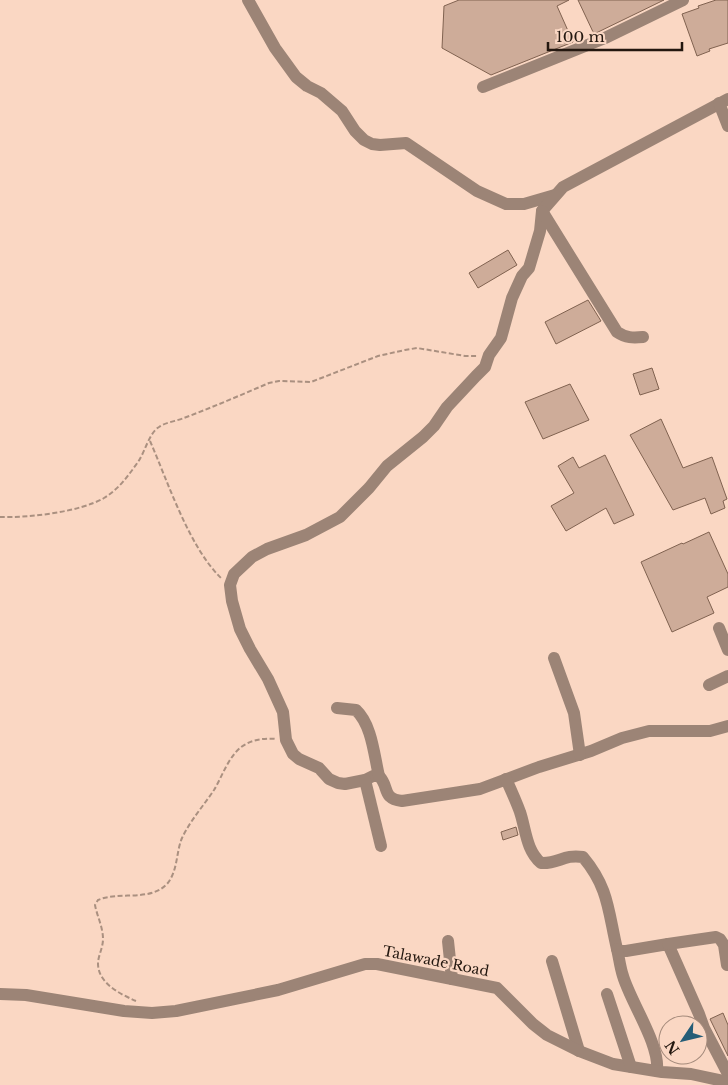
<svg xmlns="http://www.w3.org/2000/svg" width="728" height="1085" viewBox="0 0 728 1085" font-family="'Libre Baskerville',serif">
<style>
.building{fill:#ceac99;stroke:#806250}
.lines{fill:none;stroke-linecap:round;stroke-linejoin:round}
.path{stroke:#aa9080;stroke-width:2;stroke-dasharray:5 2.5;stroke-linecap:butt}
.minor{stroke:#9c8476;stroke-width:12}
.labels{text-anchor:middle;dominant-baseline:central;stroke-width:4.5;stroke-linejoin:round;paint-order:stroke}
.street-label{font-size:14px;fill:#23170f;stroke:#fad7c3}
</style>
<rect width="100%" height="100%" fill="#fad7c3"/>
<!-- building -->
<g class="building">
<polygon points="459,0 569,0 557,6 573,42 491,75 442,48 444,6"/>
<polygon points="578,0 664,0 594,34"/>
<polygon points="716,0 728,0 728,43 709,49 710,51 697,56 682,14 699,8 698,6"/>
<polygon points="508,250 517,265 478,288 469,273"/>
<polygon points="588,300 601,321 556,344 545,322"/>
<polygon points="652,368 659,389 640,395 633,374"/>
<polygon points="570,384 589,420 543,439 525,402"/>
<polygon points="661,419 683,468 712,457 727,499 723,501 725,508 711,514 705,498 673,510 630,435"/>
<polygon points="605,455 634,515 614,524 606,508 566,531 551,506 574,493 558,466 573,457 579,468"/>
<polygon points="709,532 728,574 728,587 707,597 714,613 672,632 641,562 682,543 683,544"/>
<polygon points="516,827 518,835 503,840 501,832"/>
<polygon points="723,1013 728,1025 728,1056 710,1019"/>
</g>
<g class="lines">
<!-- path -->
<g class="path">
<path d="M 150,441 C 168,482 189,547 221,578"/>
<path d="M 0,517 C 28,518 80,512 104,498 C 119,489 128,476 138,462 C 145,452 149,433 159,427 C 166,422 177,421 184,418 C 213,407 241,395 269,383 L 279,381 L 311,382 L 378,356 L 405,350 L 417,348 L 465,356 L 478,356"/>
<path d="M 136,1001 C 120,994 97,983 98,962 C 99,954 103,947 103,939 C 103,927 97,916 95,905 L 98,900 C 119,891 150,902 167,884 C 178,871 176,852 182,838 C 190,821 204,805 214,790 C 223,775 230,752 246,744 C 255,739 267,738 276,739"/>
</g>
<!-- minor -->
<g class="minor">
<polyline points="248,0 275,48 296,77 307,86 321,93 342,111 355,131 364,140 372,144 380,145 406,143 477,191 506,204 524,204 555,195"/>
<polyline points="483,87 605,38 683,0"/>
<path d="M 728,99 L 563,187 L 542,211 L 540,231 L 529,268 L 522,276 L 512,298 L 501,338 L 489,355 L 485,367 L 476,376 L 447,407 L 434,426 L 423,437 L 387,466 L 369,488 L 340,517 L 306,535 L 267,549 L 252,557 L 234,574 L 230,585 L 232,601 L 240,629 L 250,649 L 268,679 L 283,712 L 286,740 L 293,754 L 299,759 L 319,768 L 329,779 L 338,783 L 345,784 L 365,780 L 373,776 L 379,776 C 390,787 381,798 402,801 L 480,789 L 539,767 L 591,751 L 622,738 L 649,731 L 710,731 L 728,726"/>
<polyline points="719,103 728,126"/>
<path d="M 542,211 L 617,332 C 626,338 633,338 643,337"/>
<polyline points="719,628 728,650"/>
<polyline points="554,658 574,713 580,755"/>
<polyline points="709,685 728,676"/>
<path d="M 337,708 L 356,710 C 372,725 374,755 379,776"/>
<path d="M 506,779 C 511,790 516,801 520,812 C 526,830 526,850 541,863 C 559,864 563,854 583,857 C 609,888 608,911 617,949 L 621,951 L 626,951 L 668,944 L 699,1014 L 704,1028 L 728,1074"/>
<polyline points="365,780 381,846"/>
<polyline points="448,941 452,979"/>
<polyline points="668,944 716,937 720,939 724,945 727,965"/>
<path d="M 617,949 C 619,957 620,967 623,976 C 631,1003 660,1044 657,1071"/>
<polyline points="552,961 579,1051"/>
<polyline points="0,994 26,995 124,1011 152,1013 176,1011 278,990 365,964 377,964 497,988 533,1024 547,1035 579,1051 613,1064 662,1072 691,1074 728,1082"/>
<polyline points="607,994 631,1067"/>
</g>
</g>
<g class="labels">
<!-- street labels -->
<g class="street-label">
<text transform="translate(436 961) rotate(11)">Talawade Road</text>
</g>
</g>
<!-- north arrow -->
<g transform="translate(683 1040) rotate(235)"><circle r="24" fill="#fad7c3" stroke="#a48a7b"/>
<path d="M0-4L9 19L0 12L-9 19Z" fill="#255d77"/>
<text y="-8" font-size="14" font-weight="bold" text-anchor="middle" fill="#23170f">N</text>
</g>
<!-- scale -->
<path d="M548 42v8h134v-8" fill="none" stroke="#23170f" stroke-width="2.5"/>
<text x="556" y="42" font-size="15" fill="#23170f" stroke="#fad7c3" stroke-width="4" paint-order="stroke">100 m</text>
</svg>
